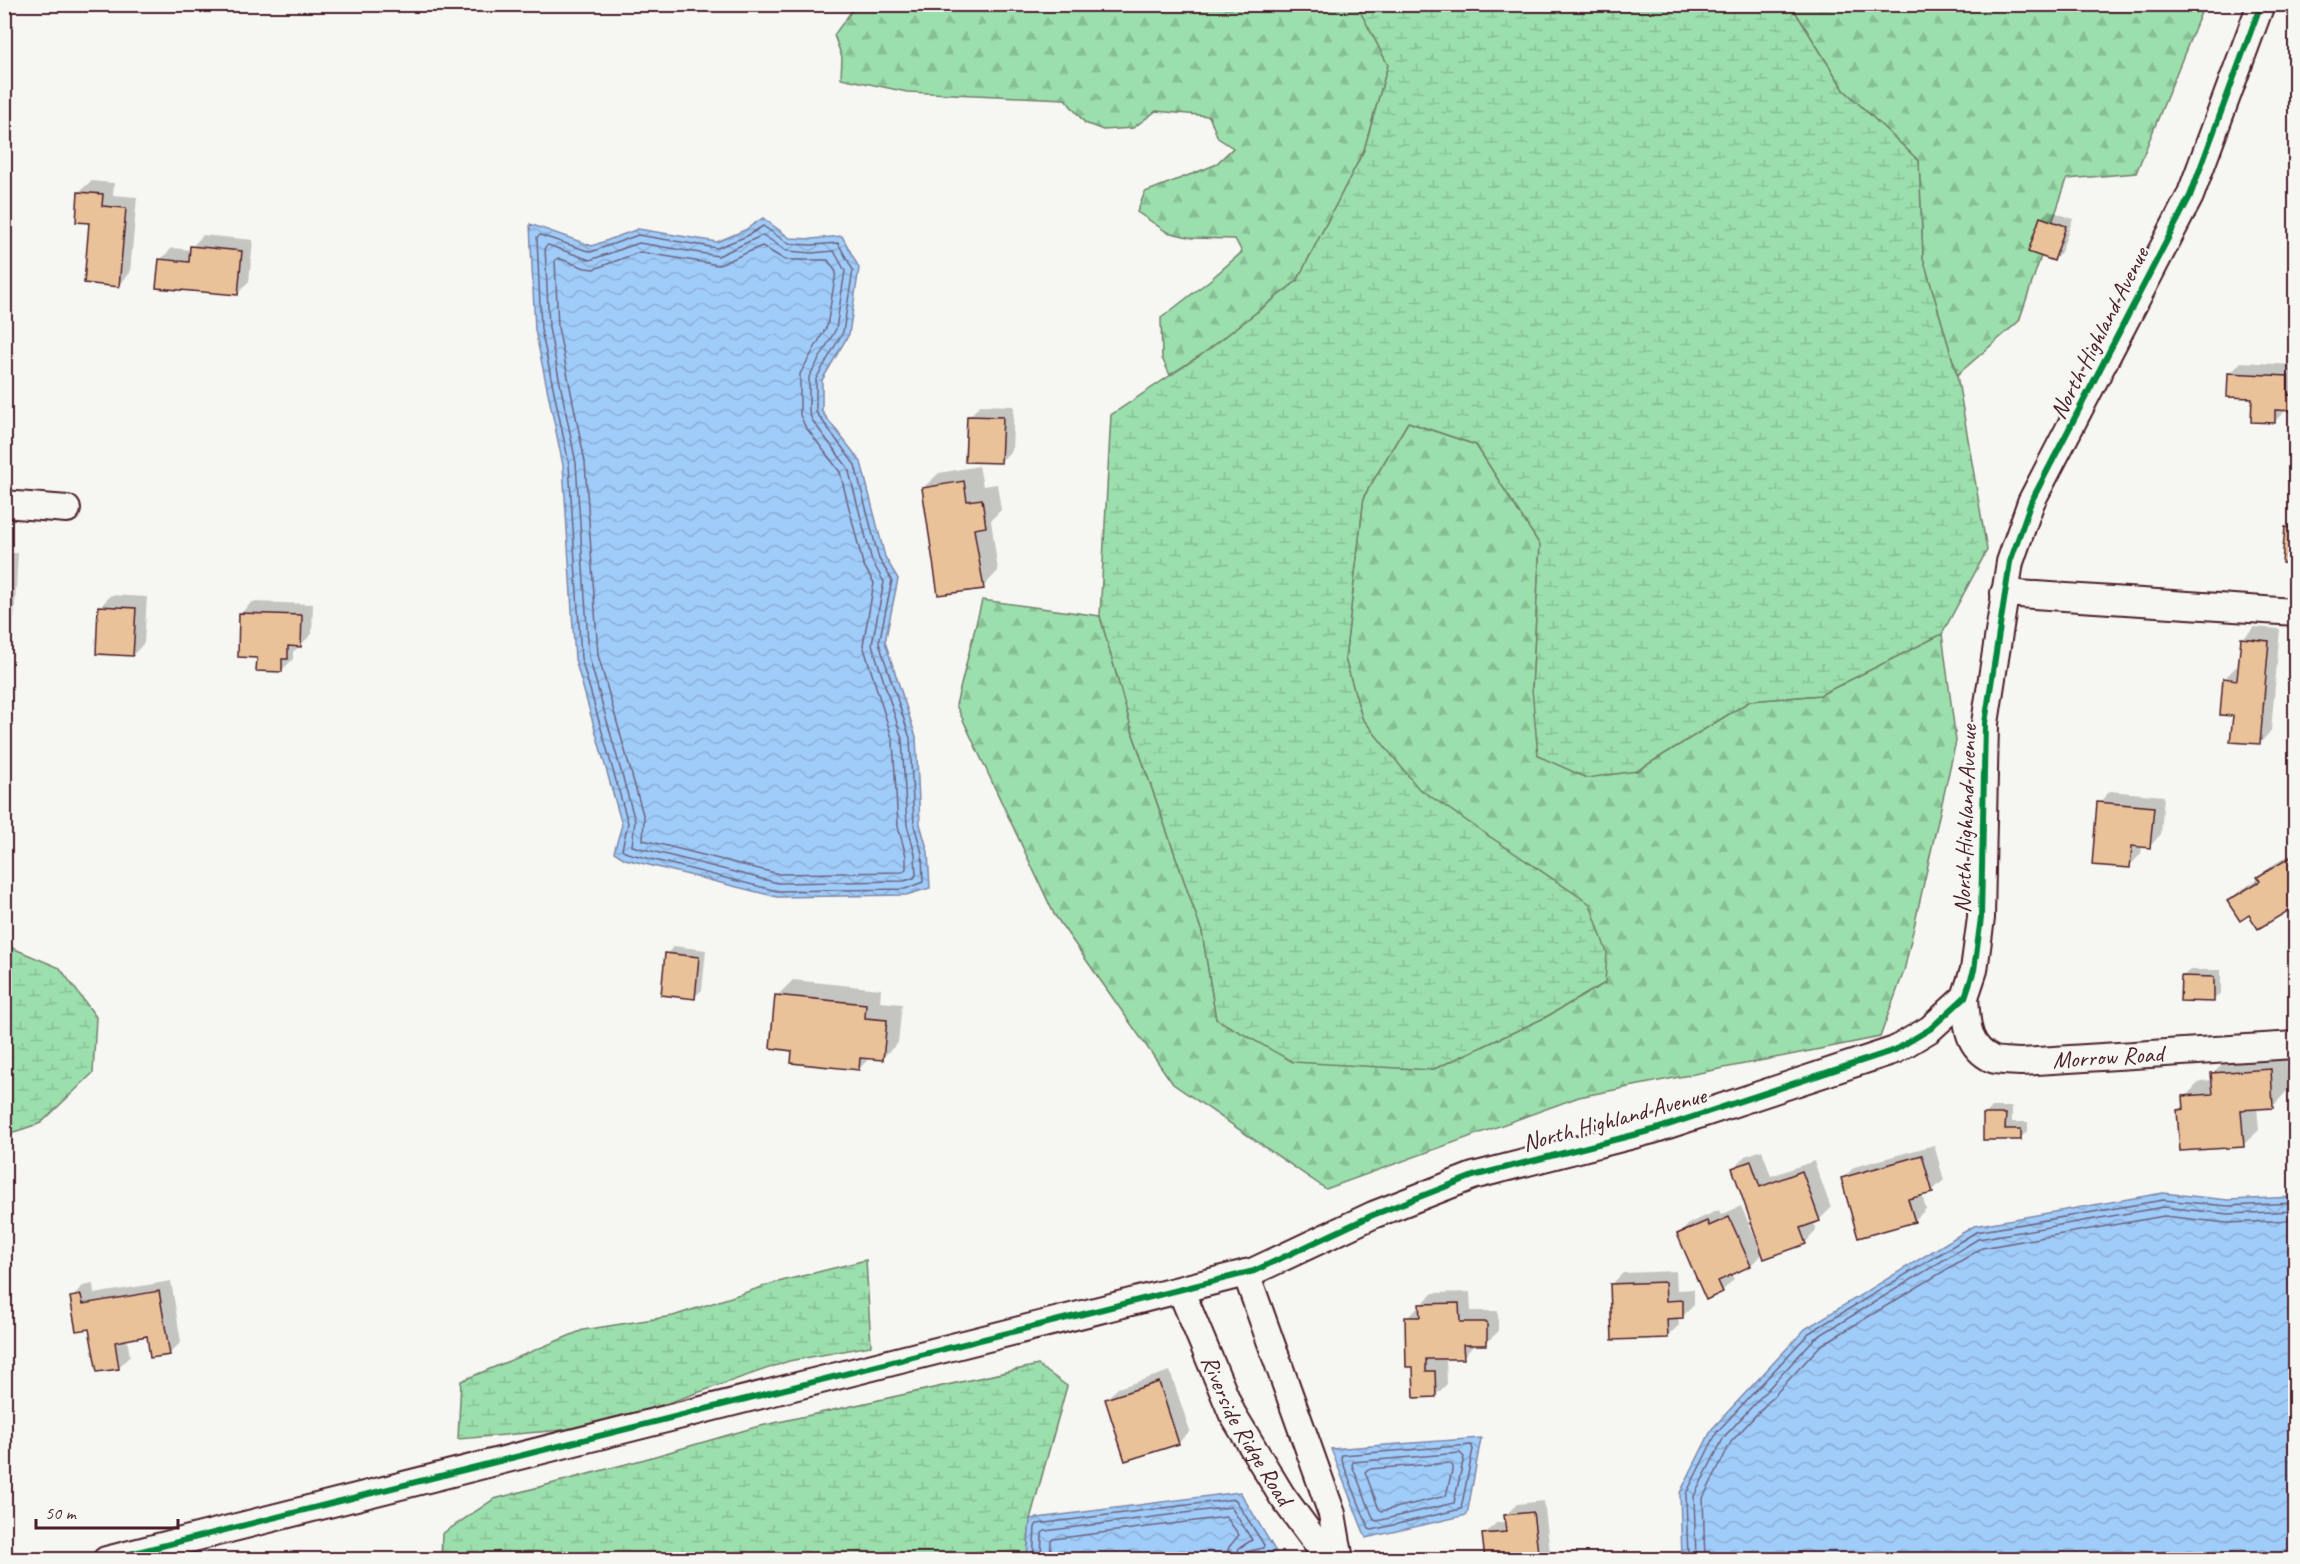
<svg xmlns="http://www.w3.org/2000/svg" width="2300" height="1564" viewBox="0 0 2300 1564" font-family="Caveat,sans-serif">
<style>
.forest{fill:url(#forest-firs);stroke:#727f6c;stroke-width:1.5}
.wetland{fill:url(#wetland-marsh);stroke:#727f6c;stroke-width:1.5}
.water{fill:url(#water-waves);stroke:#7e87a7;stroke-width:1.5}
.shadow{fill:#0003}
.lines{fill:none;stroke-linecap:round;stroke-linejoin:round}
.shore{stroke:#6c647e;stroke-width:1.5}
.building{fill:#eac29a;stroke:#4a1f2b;stroke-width:1.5}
.minor-casing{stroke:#4a1f2b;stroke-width:30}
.minor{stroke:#f6f6f2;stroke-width:26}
.cycleway-casing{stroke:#f6f6f2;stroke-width:10}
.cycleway{stroke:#00873e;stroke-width:6}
.labels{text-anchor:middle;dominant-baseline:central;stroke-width:5;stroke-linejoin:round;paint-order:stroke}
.street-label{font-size:24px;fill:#4a1f2b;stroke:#f6f6f2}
</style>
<defs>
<pattern id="forest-firs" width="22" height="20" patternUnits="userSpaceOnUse" patternTransform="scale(1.5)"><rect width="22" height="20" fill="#9bdfac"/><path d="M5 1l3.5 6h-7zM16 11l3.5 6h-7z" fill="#87bf94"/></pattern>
<pattern id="wetland-marsh" width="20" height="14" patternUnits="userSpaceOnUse" patternTransform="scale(1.5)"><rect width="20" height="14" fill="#9bdfac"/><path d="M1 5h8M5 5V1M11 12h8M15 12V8" fill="none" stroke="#87bf94"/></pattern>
<pattern id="water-waves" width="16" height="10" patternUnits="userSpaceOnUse" patternTransform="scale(1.5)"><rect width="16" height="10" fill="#a0ccfa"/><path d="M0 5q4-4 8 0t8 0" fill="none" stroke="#8bafd6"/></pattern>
</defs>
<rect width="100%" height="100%" fill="#f6f6f2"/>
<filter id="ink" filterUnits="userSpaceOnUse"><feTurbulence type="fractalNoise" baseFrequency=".0167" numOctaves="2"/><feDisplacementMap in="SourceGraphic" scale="12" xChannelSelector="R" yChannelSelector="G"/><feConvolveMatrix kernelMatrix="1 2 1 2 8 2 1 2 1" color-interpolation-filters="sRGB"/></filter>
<g filter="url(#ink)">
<!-- forest -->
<g class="forest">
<polygon points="856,5 1357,5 1388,65 1364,150 1297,281 1204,353 1170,375 1162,358 1161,318 1210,280 1242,252 1235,239 1192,238 1167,232 1137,212 1145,192 1215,165 1233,148 1218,138 1209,116 1156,111 1133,128 1103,130 1085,123 1065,99 907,92 841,78 842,57 834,35"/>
<polygon points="1791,5 2204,5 2136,173 2067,179 2019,321 1957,375 1923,258 1919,161 1844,90"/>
<polygon points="1408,422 1476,445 1540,545 1532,689 1637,771 1750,701 1820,695 1942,634 1956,741 1904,971 1880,1037 1579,1097 1326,1189 1173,1084 1054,914 956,705 982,600 1100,616 1133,734 1202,932 1216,1019 1432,1070 1544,1018 1605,983 1494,840 1417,788 1362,718 1345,659 1364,496"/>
</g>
<!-- wetland -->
<g class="wetland">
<polygon points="1600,5 1629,11 1642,4 1791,5 1844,90 1919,161 1923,258 1957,375 1987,550 1942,634 1820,695 1750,701 1637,771 1587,778 1538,756 1532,689 1540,545 1476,445 1408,422 1364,496 1345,659 1362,718 1418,788 1590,904 1607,953 1605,983 1544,1018 1432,1070 1293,1062 1216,1019 1202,932 1133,734 1100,616 1111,415 1204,353 1297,281 1364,150 1388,65 1357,5"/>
<polygon points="5,945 60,968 96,1017 93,1073 41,1123 5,1135"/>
<polygon points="866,1260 871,1346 789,1361 616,1421 586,1428 458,1439 461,1381 583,1330 673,1316 774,1283"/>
<polygon points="1038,1365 1067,1386 1030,1519 1027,1559 441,1560 442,1534 494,1499 645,1459 756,1427"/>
</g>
<!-- water -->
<g class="water">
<polygon points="763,218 790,238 812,239 842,236 859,268 849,334 822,380 822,412 861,462 885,557 898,579 885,642 916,737 920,824 928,852 930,888 906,895 777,897 625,859 614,852 622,825 575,659 563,465 535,330 530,224 592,246 638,229 717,242 745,230"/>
<polygon points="2163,1193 2228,1200 2295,1197 2295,1559 1682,1559 1680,1493 1712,1429 1805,1329 1974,1226"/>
<polygon points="1481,1438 1467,1515 1366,1538 1331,1449"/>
<polygon points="1240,1492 1276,1552 1233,1560 1027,1559 1030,1519"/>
</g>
<!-- shadow -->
<g class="shadow">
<polygon points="91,181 114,183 113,195 137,197 130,273 119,285 79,192"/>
<polygon points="2049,210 2073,219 2061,252 2054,260 2041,218"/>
<polygon points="203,235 253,240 249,282 238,293 160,260 172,248 191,250 192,247"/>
<polygon points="2241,362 2296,365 2296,409 2286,410 2274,422 2254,396 2230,374"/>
<polygon points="980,405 1014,406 1012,450 1000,462 969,417"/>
<polygon points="979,466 983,486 997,484 1001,510 991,520 998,571 983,587 923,488 939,473"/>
<polygon points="2296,518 2296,563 2286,528"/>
<polygon points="4,553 18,553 13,638 4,647"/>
<polygon points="111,595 147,597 144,643 133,655 100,607"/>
<polygon points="252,602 313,604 312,634 293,652 293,659 281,671 258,657 241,613"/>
<polygon points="2254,627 2280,629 2271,731 2260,743 2234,715 2224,679 2236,667 2240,668 2243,639"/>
<polygon points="2110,791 2164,796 2161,834 2150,846 2142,845 2141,854 2129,866 2099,803"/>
<polygon points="2296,851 2296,905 2250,913 2229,901 2241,890 2260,878 2271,866"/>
<polygon points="674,946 706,950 702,990 694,997 667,954"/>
<polygon points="2190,970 2221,970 2221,993 2213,1000 2182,977"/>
<polygon points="793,980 881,989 880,1002 902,1004 898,1043 882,1058 870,1057 859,1069 777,996"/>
<polygon points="2286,1054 2288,1090 2273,1106 2257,1107 2259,1130 2243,1145 2179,1110 2185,1104 2185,1097 2200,1081 2213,1080 2213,1074 2228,1058"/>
<polygon points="1992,1107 2012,1107 2012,1122 2028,1122 2028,1131 2020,1138 1985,1138 1985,1115"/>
<polygon points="1934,1145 1944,1180 1932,1191 1922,1194 1926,1209 1914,1221 1843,1178 1854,1167"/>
<polygon points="1762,1150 1771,1176 1814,1161 1831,1208 1819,1220 1813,1222 1816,1231 1805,1243 1764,1252 1751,1265 1731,1274 1734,1279 1722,1291 1679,1234 1690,1223 1719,1210 1721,1215 1741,1206 1759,1246 1761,1246 1733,1168 1745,1156"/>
<polygon points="1676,1271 1677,1290 1694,1289 1694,1305 1683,1316 1678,1317 1679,1325 1667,1337 1612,1284 1623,1273"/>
<polygon points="171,1281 181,1342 170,1353 148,1334 127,1338 130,1356 119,1367 72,1298 83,1286 93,1284 94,1294"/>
<polygon points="1470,1292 1471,1311 1498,1311 1498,1332 1486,1343 1475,1344 1463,1357 1446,1357 1447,1384 1435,1396 1415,1366 1407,1318 1433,1293"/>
<polygon points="1170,1371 1190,1431 1178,1443 1106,1399 1118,1388"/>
<polygon points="1544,1501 1551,1560 1487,1560 1484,1535 1496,1523 1506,1522 1505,1516 1517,1504"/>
</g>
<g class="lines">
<!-- shore -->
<g class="shore">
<polygon points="763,226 789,244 812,245 838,243 853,270 843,332 816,379 816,412 855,465 879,559 892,580 879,643 910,738 914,825 922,853 923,882 905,889 777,891 627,853 622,849 628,823 581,658 569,464 541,329 537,237 540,235 591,252 638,235 717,248 747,236"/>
<polygon points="763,235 787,251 812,253 834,251 845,271 836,329 809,377 809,412 812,420 848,468 872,561 884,582 872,644 902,739 907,825 915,854 916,875 914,878 904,881 778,883 632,846 635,821 589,657 576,463 549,328 545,247 548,245 590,260 639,243 718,256"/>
<polygon points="762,246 785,260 828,260 836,272 827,326 800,374 800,415 805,426 840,472 863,564 874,583 863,645 893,741 898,826 906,856 906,869 902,872 779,874 643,840 644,818 598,655 585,462 558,327 555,260 558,258 585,268 594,269 640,252 719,265"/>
<polygon points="1471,1445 1473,1449 1461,1509 1372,1530 1369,1529 1341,1458 1342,1455"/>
<polygon points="1460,1453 1464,1457 1454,1503 1377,1521 1374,1520 1352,1465 1353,1462"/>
<polygon points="1449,1463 1453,1466 1446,1496 1382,1511 1379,1509 1365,1472 1368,1469"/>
<polyline points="1033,1560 1035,1527 1037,1524 1235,1499 1264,1545 1263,1548 1246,1552 1243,1560"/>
<polyline points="1041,1560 1042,1533 1045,1531 1231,1507 1252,1540 1239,1548 1235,1560"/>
<polyline points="1050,1560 1051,1541 1053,1539 1226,1517 1239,1535 1229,1547 1226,1560"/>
<polyline points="1688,1560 1686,1494 1717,1432 1809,1333 1976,1232 2163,1200 2228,1206 2296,1203"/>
<polyline points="1696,1560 1694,1496 1724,1437 1814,1339 1978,1239 2164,1207 2228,1214 2296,1211"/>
<polyline points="1705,1560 1703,1498 1731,1442 1820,1346 1982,1248 2164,1216 2227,1223 2296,1220"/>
</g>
</g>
<!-- building -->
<g class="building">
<polygon points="78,192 103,194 102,206 126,208 119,287 84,283 89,223 76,222"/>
<polygon points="2040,217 2066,226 2054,261 2028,252"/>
<polygon points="190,246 242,251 238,295 156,288 159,259 189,262"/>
<polygon points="2228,373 2288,376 2288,395 2296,395 2295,411 2275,410 2275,423 2251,422 2252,398 2227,397"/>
<polygon points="967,416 1003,417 1001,463 965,462"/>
<polygon points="964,481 967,501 982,499 986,527 974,529 984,589 938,595 922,488"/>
<polygon points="2285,527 2296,528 2296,564 2282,563"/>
<polygon points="98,606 136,608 133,656 96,654"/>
<polygon points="239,613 302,615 301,647 288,646 288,659 282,659 282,672 256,671 257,658 238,657"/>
<polygon points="2241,638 2269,641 2260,744 2230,742 2233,716 2220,715 2223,678 2237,680"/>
<polygon points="2097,802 2154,807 2150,848 2132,846 2130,868 2092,865"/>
<polygon points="2296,854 2296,906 2258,929 2249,915 2240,921 2227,901 2260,881 2257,877"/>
<polygon points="665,953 699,957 695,999 661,995"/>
<polygon points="2181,976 2214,977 2214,1002 2180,1001"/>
<polygon points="775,995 866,1004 865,1018 887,1020 883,1060 860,1058 859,1070 791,1063 792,1051 770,1048"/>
<polygon points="2271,1069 2273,1108 2241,1110 2244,1147 2180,1151 2177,1110 2184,1109 2183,1096 2213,1094 2211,1073"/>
<polygon points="1983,1114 2006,1114 2005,1129 2021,1129 2021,1140 1983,1140"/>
<polygon points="1922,1155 1933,1193 1908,1199 1915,1222 1858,1238 1841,1178"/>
<polygon points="1751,1161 1760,1187 1802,1171 1820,1221 1800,1228 1806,1244 1764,1259 1732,1168"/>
<polygon points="1729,1217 1751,1266 1718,1281 1723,1292 1706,1300 1677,1234 1707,1221 1709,1226"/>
<polygon points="1665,1282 1666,1301 1683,1300 1683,1318 1667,1319 1668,1338 1612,1340 1610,1284"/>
<polygon points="159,1291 170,1355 150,1358 147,1336 115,1342 119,1369 97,1372 89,1329 76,1331 70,1297 81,1295 83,1304"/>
<polygon points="1459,1303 1460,1322 1487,1322 1487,1345 1463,1345 1464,1359 1426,1359 1426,1371 1435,1371 1436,1397 1414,1398 1413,1367 1406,1367 1405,1317 1420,1317 1419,1304"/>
<polygon points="1159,1382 1179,1444 1125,1461 1105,1399"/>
<polygon points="1533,1512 1539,1560 1485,1560 1482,1534 1506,1532 1504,1515"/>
</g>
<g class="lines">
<defs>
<g id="minor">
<polyline points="4,504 67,509"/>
<polyline points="2004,593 2296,612"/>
<path id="s1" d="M 1965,997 C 1967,1023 1966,1046 1992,1059 C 1999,1062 2013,1061 2021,1062 L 2296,1045"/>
<polyline points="1246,1273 1332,1514 1340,1560"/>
<path id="s2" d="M 1181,1291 L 1232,1413 L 1282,1496 L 1329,1560"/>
<polyline points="106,1560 1254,1271 1373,1215 1473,1176 1653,1130 1895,1050 1930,1029 1965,997 1974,970 1981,918 1985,723 2010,562 2031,502 2190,196 2261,4"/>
</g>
</defs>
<!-- minor casing -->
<use href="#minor" class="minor-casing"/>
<!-- minor -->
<use href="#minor" class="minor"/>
<defs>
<polyline id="cycleway" points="106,1560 1254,1271 1373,1215 1473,1176 1653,1130 1895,1050 1930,1029 1965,997 1974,970 1981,918 1985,723 2010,562 2031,502 2190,196 2261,4"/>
</defs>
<!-- cycleway casing -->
<use href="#cycleway" class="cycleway-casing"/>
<!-- cycleway -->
<use href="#cycleway" class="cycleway"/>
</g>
</g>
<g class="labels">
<!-- street labels -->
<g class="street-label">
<text transform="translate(2099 333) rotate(-63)">North Highland Avenue</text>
<text transform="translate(1965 819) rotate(-88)">North Highland Avenue</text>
<text stroke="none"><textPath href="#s1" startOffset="188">Morrow Road</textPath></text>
<text transform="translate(1614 1119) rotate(-15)">North Highland Avenue</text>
<text stroke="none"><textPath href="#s2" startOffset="154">Riverside Ridge Road</textPath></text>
</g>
</g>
<!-- margin -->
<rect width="2300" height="1564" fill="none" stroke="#f6f6f2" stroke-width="24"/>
<rect x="12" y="12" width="2276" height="1540" fill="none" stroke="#4a1f2b" stroke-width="2" filter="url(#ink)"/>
<!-- scale -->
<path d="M36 1519v9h142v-9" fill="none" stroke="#4a1f2b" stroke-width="3"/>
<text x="45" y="1519" font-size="18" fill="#4a1f2b" stroke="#f6f6f2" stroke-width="4.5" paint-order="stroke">50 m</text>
</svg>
